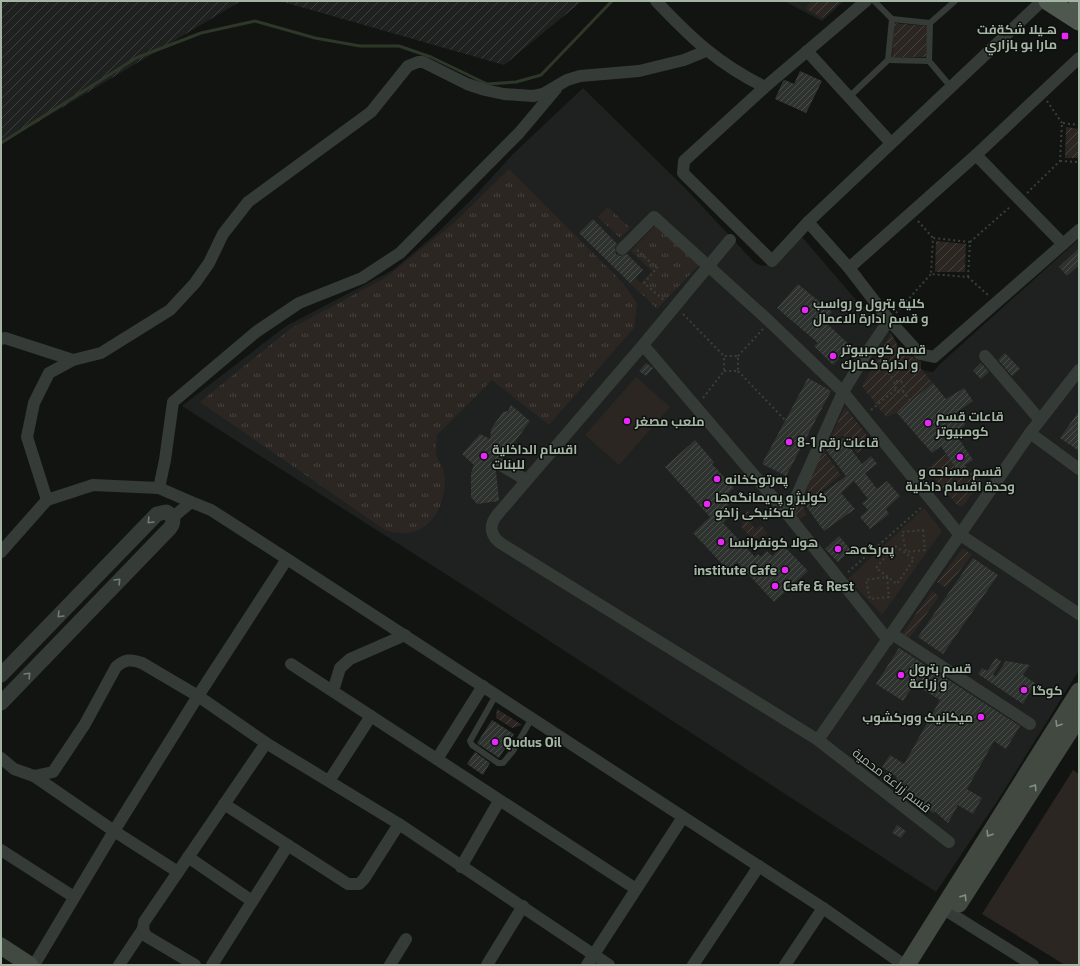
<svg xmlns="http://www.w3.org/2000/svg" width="1080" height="966" viewBox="0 0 1080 966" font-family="'Exo 2',Cairo,sans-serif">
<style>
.built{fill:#1e211f}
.industrial{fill:url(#industrial-furrows)}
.grass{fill:url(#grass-tufts)}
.park{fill:#2c2622}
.garden{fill:url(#garden-furrows)}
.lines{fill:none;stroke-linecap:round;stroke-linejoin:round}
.stream{stroke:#2d3828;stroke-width:3}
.building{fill:url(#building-hatch)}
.path{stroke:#394039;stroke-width:2;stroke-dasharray:2 3;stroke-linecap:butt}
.service{stroke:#353b36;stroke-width:6}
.minor{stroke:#353b36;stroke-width:12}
.tertiary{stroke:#353b36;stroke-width:15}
.secondary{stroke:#414941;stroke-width:17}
.primary{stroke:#4f584f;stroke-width:19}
.oneway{stroke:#727e72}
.oneway2{stroke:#818f81}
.poi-dot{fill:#e728f6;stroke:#0d0f0e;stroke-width:1.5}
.labels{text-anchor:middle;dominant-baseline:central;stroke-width:3;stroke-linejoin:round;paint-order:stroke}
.poi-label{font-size:13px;font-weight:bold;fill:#a4b5a3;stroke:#0d0f0e;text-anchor:start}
.street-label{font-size:13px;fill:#a4b5a3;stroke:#0d0f0e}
</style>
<defs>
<pattern id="industrial-furrows" width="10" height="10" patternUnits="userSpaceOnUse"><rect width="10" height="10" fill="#1e211f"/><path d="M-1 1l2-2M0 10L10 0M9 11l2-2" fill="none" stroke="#3c3f3c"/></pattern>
<pattern id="grass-tufts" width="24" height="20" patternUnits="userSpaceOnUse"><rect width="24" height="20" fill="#2c2622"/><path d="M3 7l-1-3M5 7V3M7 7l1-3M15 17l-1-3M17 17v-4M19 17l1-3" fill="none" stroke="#48433f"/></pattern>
<pattern id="garden-furrows" width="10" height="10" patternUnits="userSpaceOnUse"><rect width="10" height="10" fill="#2c2622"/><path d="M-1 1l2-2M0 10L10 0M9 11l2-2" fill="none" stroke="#48433f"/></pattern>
<pattern id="building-hatch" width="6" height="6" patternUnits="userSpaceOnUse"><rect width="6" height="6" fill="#2f3330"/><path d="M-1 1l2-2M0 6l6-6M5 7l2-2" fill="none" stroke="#4a4e4b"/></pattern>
</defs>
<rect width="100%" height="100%" fill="#121412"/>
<!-- built -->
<g class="built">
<polygon points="784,1 844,1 822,21"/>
<polygon points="583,88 686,189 755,263 763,266 770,265 802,237 856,300 891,333 899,348 921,362 921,369 926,371 933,372 940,364 1079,239 1079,670 998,800 936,892 488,601 182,406 286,326 393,270 437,233 473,198 512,155"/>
</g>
<!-- industrial -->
<g class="industrial">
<polygon points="1,1 241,1 1,144"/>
<polygon points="280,1 582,1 504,65"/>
</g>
<!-- grass -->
<g class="grass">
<path d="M 509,169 L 622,282 L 637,303 L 634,328 L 549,425 L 492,380 L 437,435 C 437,441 435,448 436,454 C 439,463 445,469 445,479 C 445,515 422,543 385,530 L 200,402 L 290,329 L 385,278 L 454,223 Z"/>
<polygon points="608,207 630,228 620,238 598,217"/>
<polygon points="656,225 699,265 657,309 630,283 635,278 641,283 652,271 631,251"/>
</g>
<!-- park -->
<g class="park">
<polygon points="636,377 670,407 619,465 585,435"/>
<polygon points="924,508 942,531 882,615 848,579"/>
<polygon points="1073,770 1079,774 1079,965 1065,965 982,914"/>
</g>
<!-- garden -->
<g class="garden">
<polygon points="810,1 841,1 822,18 806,9"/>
<polygon points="894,23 928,26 926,57 892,57"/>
<polygon points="1066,127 1079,129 1079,158 1065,158"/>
<polygon points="936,241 966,244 965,272 935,272"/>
<polygon points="891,333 899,348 921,362 921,369 933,383 897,413 886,417 862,386"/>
<polygon points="845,407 872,442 857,453 843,435 826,447"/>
<polygon points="824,451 841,475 803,506 806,514 798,521 791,513"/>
<polygon points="946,454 957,470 964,466 981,483 962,507 957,505 927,469"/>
<polygon points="748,511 755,519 751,523 755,529 761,525 767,533 761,538 752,538 742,528 744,515"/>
<polygon points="963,548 972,555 946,588 937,582"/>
<polygon points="932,591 939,596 909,639 902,634"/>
<polygon points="497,709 522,725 512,728 496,718"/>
</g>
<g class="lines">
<!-- stream -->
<polyline class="stream" points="1,143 136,58 201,33 255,21 315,38 360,46 399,46 431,57 487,84 516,82 541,75 612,1"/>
</g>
<!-- building -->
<g class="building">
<polygon points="800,71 822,81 806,113 775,99 783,81 785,80 794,84"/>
<polygon points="593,219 617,244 615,247 616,254 620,256 627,254 643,270 630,283 579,233"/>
<polygon points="1079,248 1079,265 1067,276 1059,267"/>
<polygon points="798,284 832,312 824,321 851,346 833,365 814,346 818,343 777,308"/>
<polygon points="1005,353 1020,369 1012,376 998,360"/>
<polygon points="646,363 653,368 646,376 639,371"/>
<polygon points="981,363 989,372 981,379 973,371"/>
<polygon points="808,378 831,391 786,476 762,464"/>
<polygon points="933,383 946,399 964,388 973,401 956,413 966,424 955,433 973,460 957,470 941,446 932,453 897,413"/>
<polygon points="511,405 530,421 503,458 499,457 492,461 492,467 496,471 499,501 477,504 471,497 471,473 474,465 462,454 480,434 490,439 491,429 503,412 508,411"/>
<polygon points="1079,411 1079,451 1060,438"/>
<polygon points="843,438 862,464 871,456 877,464 865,473 877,489 887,481 900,496 886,509 889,514 870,529 860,517 868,510 862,503 868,499 854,481 841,493 855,509 824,531 806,506 846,476 826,450"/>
<polygon points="695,440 714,462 712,464 734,488 723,498 729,505 724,509 730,516 723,523 755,557 758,554 761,557 767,551 772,556 784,546 808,571 774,602 737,562 728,570 693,533 710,517 665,467"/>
<polygon points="839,536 851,550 838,562 825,549"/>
<polygon points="973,558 998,575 943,654 918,637"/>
<polygon points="899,648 1020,726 1006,749 994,741 967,789 982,798 973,814 958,805 948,823 934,811 933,813 905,789 904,791 894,782 897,777 882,767 890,755 904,764 940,700 914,684 903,701 876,684"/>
<polygon points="996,658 1001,661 993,675 996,676 1006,661 1030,665 1023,675 1035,683 1023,704 978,674 982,668 987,671"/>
<polygon points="492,720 514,734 499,758 477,743"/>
<polygon points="475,752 490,763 483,775 467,764"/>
<polygon points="897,825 906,831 901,838 892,833"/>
</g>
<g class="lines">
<!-- path -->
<g class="path">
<polyline points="1047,101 1062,123"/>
<polyline points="1060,161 1079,162"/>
<polyline points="1027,193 1060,161 1062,123 1079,125"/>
<polyline points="918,221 933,238"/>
<polyline points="970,242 1011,206"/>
<polyline points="637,250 657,268 644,283 665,301"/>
<polyline points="968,277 970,242 933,238 931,274 968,277 989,296"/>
<polyline points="896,313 931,274"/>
<polyline points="683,314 724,356"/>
<polyline points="738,356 763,329"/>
<polyline points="880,360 894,381"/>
<polyline points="738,371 785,420"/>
<polyline points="903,391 911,402"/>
<polyline points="703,398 724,371 724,356 738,356 738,371 724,371"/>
<polyline points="871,410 896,389 899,392 903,391 904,386 901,381 894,381 896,389"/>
<polyline points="964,466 982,483"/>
<polygon points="923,530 925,550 906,552 902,532"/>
<polygon points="895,546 914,559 897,584 876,568"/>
<polyline points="848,572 923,506"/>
<polygon points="887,577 889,597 870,599 866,580"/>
</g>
<!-- service -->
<g class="service">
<polyline points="874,1 892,19"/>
<polyline points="888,60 929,61 930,23"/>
<polyline points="929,61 951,87"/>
<polyline points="849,97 888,60 892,19 930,23 955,1"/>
<polyline points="496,695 470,741 472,745 498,763 503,763 513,751 532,718"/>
</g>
<!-- minor -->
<g class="minor">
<path d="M 656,1 C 691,38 718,64 765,87"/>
<polyline points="1042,1 808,222 849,268 889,320 920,354 934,357 1079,230"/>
<polyline points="807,51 891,143"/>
<polyline points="976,155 1063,244"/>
<polyline points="808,222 772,261 683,173 684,161 765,87 866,1"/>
<path d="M 730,240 L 643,345 L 497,515 C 488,526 491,537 502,544 L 818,740 L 949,842"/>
<polyline points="622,249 654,217 769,321 843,392 959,534 1079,614"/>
<polyline points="849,268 976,155 1079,58"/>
<polyline points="1,339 5,338 73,360"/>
<polyline points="643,345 788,515 888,640"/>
<polyline points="985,356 1040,420"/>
<polyline points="1030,433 1079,469"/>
<polyline points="499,464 526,480"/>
<polyline points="159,488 165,460 173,402 256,332 299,303 362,278 400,253 519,133 556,89"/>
<polyline points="47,500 27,437 34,403 49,373 73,360 101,353 170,310 195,283 209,263 223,234 248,202 371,112 408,66 418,62 423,62 467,84 485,90 504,94 533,96 543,94 567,80 580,76 639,71 684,60 706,51"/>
<polyline points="788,515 843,392 866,354 889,320"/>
<polyline points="172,518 191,502 211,510 287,559"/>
<polyline points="1,552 47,500 93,485 159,488 191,502"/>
<polyline points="892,634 1030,724"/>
<polyline points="291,664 636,889"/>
<polyline points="333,691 340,668 350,659 405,635"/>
<polyline points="818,740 1030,433 1079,370"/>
<path d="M 1,758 L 14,769 L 34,776 L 53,772 L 85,724 L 116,667 C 125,659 131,659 142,663 L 198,696 L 266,743 L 399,824 L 609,965"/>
<polyline points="437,759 483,686"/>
<polyline points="329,781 371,716"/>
<polyline points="224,804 348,884 359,884 364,879 399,824"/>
<polyline points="1,850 74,897"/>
<polyline points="188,857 252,901"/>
<polyline points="461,867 499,801"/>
<polyline points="178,872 114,831 198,696 287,559 823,908 904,965"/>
<polyline points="942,908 1033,965"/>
<polyline points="34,965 114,831 34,776"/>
<polyline points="119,965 143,929"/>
<polyline points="195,965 146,936 143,929 144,922 266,743"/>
<polyline points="212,965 288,845"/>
<polyline points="390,965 406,939"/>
<polyline points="487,965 523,906"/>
<polyline points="587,965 683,817"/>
<polyline points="693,965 759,866"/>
<polyline points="785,965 823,908"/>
</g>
<!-- tertiary -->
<path class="tertiary" d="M 1,675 L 157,514 L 166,512 C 173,515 175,521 170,528 L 1,703"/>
<!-- secondary -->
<g class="secondary">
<polyline points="959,904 1079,717"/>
<polyline points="1,946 30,965"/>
<polyline points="907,965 1079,691"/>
</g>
<!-- primary -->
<g class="primary">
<polyline points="1048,1 1079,21"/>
<polyline points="1078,1 1079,1"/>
</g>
</g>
<!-- one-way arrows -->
<defs><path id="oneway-chevron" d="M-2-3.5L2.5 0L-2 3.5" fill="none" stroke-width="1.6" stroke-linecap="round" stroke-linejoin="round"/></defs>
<g class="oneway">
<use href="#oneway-chevron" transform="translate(150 521) rotate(134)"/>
<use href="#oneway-chevron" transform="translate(118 581) rotate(-46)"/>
<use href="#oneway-chevron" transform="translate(60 615) rotate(134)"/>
<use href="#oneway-chevron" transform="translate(28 675) rotate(-46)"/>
</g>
<g class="oneway2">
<use href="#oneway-chevron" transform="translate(1058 724) rotate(122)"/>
<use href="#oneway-chevron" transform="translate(1034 787) rotate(-57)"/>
<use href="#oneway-chevron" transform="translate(989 834) rotate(122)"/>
<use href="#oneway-chevron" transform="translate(964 897) rotate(-57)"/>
</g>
<!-- markers -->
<g class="poi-dot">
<rect x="1061" y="32" width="8" height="8" rx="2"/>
<circle cx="805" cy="310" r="4"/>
<circle cx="833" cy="356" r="4"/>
<circle cx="627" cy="421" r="4"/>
<circle cx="928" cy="423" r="4"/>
<circle cx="789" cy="442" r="4"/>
<circle cx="484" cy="456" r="4"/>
<circle cx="960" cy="457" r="4"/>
<circle cx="717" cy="479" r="4"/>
<circle cx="707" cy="504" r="4"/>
<circle cx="721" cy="542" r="4"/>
<circle cx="838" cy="549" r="4"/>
<circle cx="785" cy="570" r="4"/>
<circle cx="775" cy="586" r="4"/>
<circle cx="901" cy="675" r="4"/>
<circle cx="1024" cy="690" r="4"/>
<circle cx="981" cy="717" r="4"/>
<circle cx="495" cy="742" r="4"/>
</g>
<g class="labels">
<!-- poi labels -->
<g class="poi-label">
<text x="1057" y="29" text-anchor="end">هـيلا شكةفت<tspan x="1057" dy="15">مارا بو بازاري</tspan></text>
<text x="813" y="303">كلية بترول و رواسب<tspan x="813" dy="15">و قسم ادارة الاعمال</tspan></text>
<text x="841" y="349">قسم کومبیوتر<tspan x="841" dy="15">و ادارة كمارك</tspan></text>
<text x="936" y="416">قاعات قسم<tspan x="936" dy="15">کومبیوتر</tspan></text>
<text x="635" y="421">ملعب مصغر</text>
<text x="797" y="442">قاعات رقم 1-8</text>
<text x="492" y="449">اقسام الداخلیة<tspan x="492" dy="15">للبنات</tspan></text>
<text x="960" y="471" text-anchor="middle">قسم مساحه‌ و<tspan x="960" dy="15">وحدة اقسام داخلية</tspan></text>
<text x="725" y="479">په‌رتوكخانه‌</text>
<text x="715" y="497">كوليژ و په‌يمانگه‌ها<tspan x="715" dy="15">ته‌كنيكى زاخو</tspan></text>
<text x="729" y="542">هولا كونفرانسا</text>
<text x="846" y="549">په‌رگه‌هـ</text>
<text x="777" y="570" text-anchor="end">institute Cafe</text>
<text x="783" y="586">Cafe &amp; Rest</text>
<text x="909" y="668">قسم بترول<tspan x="909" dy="15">و زراعة</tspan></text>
<text x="1032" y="690">كوگا</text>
<text x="973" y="717" text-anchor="end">میکانیک وورکشوب</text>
<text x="503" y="742">Qudus Oil</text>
</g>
<!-- street labels -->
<g class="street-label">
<text transform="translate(892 780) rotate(38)">قسم زراعة محمية</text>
</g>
</g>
<!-- border -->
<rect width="1080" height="966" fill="none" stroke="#a4b5a3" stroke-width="4"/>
</svg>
